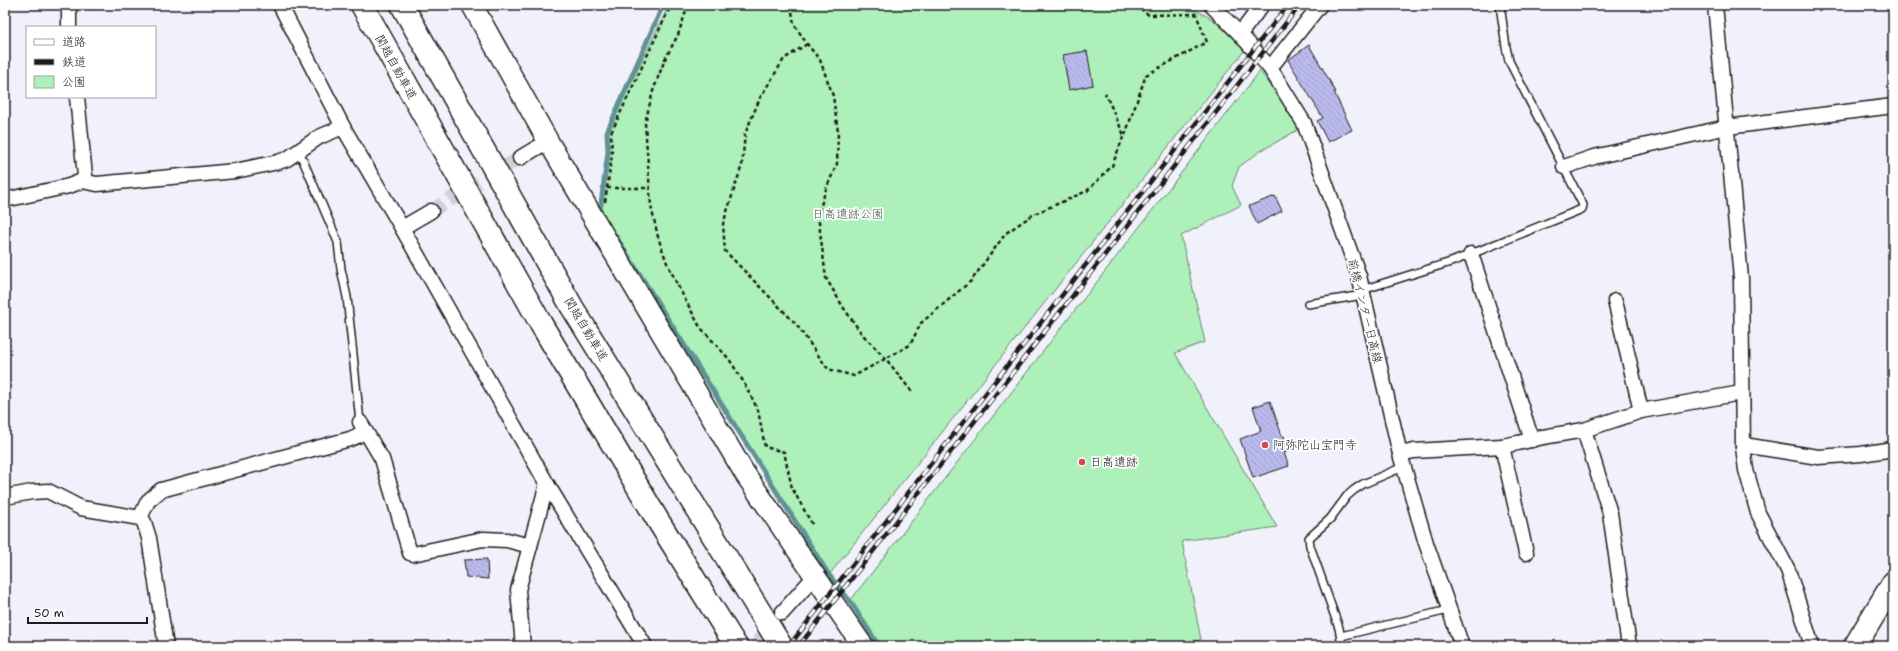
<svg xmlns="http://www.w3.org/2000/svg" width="1898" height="651" viewBox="0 0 1898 651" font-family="'Shantell Sans','Klee One',sans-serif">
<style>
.green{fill:#adf0b9;stroke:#64866a}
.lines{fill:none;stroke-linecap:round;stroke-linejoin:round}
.stream{stroke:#619295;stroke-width:5}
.building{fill:url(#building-back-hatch);stroke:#1c1c1c}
.street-tunnel{stroke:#d1d1da;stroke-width:14;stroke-dasharray:14 7;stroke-linecap:butt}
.lane-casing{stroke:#1c1c1c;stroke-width:10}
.street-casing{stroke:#1c1c1c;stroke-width:17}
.secondary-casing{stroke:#1c1c1c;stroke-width:23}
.primary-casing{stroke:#1c1c1c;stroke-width:25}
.highway-casing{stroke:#1c1c1c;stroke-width:25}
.path{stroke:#1c1c1c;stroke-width:2.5;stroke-dasharray:4 3;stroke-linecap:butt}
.lane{stroke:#fff;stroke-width:7}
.street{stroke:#fff;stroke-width:14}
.secondary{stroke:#fff;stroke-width:20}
.primary{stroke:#fff;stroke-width:22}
.highway{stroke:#fff;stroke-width:22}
.rail-casing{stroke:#1c1c1c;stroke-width:4.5}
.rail{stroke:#fff;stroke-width:3;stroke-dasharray:9;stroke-linecap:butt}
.poi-dot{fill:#d1495b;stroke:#fff;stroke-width:1.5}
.labels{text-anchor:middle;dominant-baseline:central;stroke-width:3.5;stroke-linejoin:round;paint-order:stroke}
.street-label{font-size:12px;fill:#1c1c1c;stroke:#fff}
.park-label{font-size:12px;fill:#485c4b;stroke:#fff}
.poi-label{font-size:12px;fill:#1c1c1c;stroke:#fff;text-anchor:start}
</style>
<defs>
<pattern id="building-back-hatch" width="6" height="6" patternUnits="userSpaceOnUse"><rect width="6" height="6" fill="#babbed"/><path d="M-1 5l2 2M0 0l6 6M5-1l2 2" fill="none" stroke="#9fa0cb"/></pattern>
</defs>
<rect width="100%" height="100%" fill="#f1f1fb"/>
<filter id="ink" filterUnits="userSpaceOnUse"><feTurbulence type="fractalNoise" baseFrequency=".025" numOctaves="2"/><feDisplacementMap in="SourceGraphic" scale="8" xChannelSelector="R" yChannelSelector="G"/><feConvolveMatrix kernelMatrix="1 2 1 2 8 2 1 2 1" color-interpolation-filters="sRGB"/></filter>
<g filter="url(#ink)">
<!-- green -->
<g class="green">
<path d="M 669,5 L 1175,5 C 1209,10 1223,28 1244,51 L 829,575 L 600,211 L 608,152 L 607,132 Z"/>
<polygon points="1260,71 1301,128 1259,152 1239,167 1232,186 1241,205 1181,236 1205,342 1175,353 1277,527 1182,541 1201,640 1150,646 879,646 850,601"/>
</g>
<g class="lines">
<!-- stream -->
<g class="stream">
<polyline points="602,215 600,211 608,152 607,132 663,5"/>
<polyline points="615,235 829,575 850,601 879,646"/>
</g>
</g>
<!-- building -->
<g class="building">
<polygon points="1309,45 1336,92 1334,92 1352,130 1328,142 1317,121 1323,118 1288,60"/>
<polygon points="1087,51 1093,85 1069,90 1063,55"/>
<polygon points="1275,196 1282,211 1257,224 1249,206"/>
<polygon points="1270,401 1282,436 1284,436 1289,451 1284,453 1289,466 1253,478 1240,439 1261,431 1253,407"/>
<polygon points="487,559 488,579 466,577 464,560"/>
</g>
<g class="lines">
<!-- street-tunnel -->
<g class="street-tunnel">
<polyline points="431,211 520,158"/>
<polyline points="756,646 774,623"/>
</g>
<defs>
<g id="lane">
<polyline points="298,152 302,158 338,242 341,269 347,297 360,422"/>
<polyline points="1362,290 1454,261 1582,209 1583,205 1509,61 1506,47 1500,5"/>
<polyline points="1308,304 1363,295"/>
<polyline points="1341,636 1448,610"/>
<polyline points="1342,646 1339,628 1310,546 1309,538 1330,519 1347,496 1354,490 1363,484 1403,467"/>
</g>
<g id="street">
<polyline points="69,5 69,27"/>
<polyline points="280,5 343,127 402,228 547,484 645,646"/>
<polyline points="1211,5 1240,34 1270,68 1304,123 1359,276 1400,454 1426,543 1462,646"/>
<polyline points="1715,5 1741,278 1743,447 1746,470 1758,513 1788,570 1812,646"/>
<polyline points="1240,34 1262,5"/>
<polyline points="1270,68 1320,5"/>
<polyline points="520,158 548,141"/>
<polyline points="1564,167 1594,157 1727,127 1893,106"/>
<polyline points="82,181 97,184 235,171 278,162 287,159 319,137 343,127"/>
<polyline points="5,200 69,186 82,181 85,176 77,97"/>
<polyline points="402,228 431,211"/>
<polyline points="1471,254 1532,440"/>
<polyline points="1615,301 1641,411"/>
<polyline points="360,422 382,459 410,553 413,554 483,539 507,540 530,546"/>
<polyline points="1584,430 1610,513 1629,646"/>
<polyline points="1502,446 1526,553"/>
<polyline points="1743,447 1750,446 1818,457 1861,454 1893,449"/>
<polyline points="1400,454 1414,451 1502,446 1518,443 1543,437 1584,430 1641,411 1741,393"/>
<polyline points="5,497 32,492 48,491 81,508 140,518 144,522 149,538 166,646"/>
<polyline points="140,518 148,501 161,490 350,439 357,436 364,431"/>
<polyline points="782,613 815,576"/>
<polyline points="523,646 518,590 547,484"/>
</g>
<polyline id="secondary" points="472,5 548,141 745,474 863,646"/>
<polyline id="primary" points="1855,646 1893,583"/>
<g id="highway">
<polyline points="362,5 541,324 657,519 736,646"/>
<polyline points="402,5 572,307 781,646"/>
</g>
</defs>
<!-- lane casing -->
<use href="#lane" class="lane-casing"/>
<!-- street casing -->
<use href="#street" class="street-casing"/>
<!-- secondary casing -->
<use href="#secondary" class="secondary-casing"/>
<!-- primary casing -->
<use href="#primary" class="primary-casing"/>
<!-- highway casing -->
<use href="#highway" class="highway-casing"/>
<!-- path -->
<g class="path">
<polyline points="688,5 678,35 665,59 653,91 645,123 651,206 658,237 667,263 679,288 700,327 729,359 743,381 758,410 765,447 784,452 792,488 813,526"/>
<polyline points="791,5 794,24 807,44 820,60 833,96 838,132 837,164 826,189 818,215 826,278 843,307 862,334 886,359 912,392"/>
<polyline points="807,44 784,59 760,98 745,134 742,165 723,224 725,251 796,324 828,369 854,376 910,345 921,323 971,281 1006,233 1034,214 1087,191 1112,166 1124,135 1105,93"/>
<polyline points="1125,135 1146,75 1207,42 1196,14 1149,15 1135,5"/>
<polyline points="607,188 649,188"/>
<polyline points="605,202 612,155 611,133 671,5"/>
</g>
<!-- lane -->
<use href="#lane" class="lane"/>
<!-- street -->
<use href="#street" class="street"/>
<!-- secondary -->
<use href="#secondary" class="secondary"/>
<!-- primary -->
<use href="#primary" class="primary"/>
<!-- highway -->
<use href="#highway" class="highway"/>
<defs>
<g id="rail">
<polyline points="789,646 1288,5"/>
<polyline points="799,646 1300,5"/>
</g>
</defs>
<!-- rail casing -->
<use href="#rail" class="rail-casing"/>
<!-- rail -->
<use href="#rail" class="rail"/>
</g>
</g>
<!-- markers -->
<g class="poi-dot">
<circle cx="1265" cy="445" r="4"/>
<circle cx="1082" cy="462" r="4"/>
</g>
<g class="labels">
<!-- street labels -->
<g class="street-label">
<text transform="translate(396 67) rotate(61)">関越自動車道</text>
<text transform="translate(1365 311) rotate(76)">前橋インター日高線</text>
<text transform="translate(586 329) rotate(59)">関越自動車道</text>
</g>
<!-- park labels -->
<g class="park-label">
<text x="848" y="214">日高遺跡公園</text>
</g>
<!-- poi labels -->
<g class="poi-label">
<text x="1273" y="445">阿弥陀山宝門寺</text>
<text x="1090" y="462">日高遺跡</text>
</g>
</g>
<!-- margin -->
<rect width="1898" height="651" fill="none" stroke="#fff" stroke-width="20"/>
<rect x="10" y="10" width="1878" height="631" fill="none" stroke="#1c1c1c" stroke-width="1.5" filter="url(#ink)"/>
<!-- legend -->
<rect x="26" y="26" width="130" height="72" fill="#ffffff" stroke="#a4a4a4"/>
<rect x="34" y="39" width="20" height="6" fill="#ffffff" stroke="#a4a4a4"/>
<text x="62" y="46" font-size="12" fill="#1c1c1c">道路</text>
<rect x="34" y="59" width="20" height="6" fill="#1c1c1c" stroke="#a4a4a4"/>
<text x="62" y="66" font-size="12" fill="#1c1c1c">鉄道</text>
<rect x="34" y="76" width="20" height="12" fill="#adf0b9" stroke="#a4a4a4"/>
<text x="62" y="86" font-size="12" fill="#1c1c1c">公園</text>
<!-- scale -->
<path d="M28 617v6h119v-6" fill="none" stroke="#1c1c1c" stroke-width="2"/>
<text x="34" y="617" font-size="12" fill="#1c1c1c" stroke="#ffffff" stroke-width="3" paint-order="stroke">50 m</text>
</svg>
